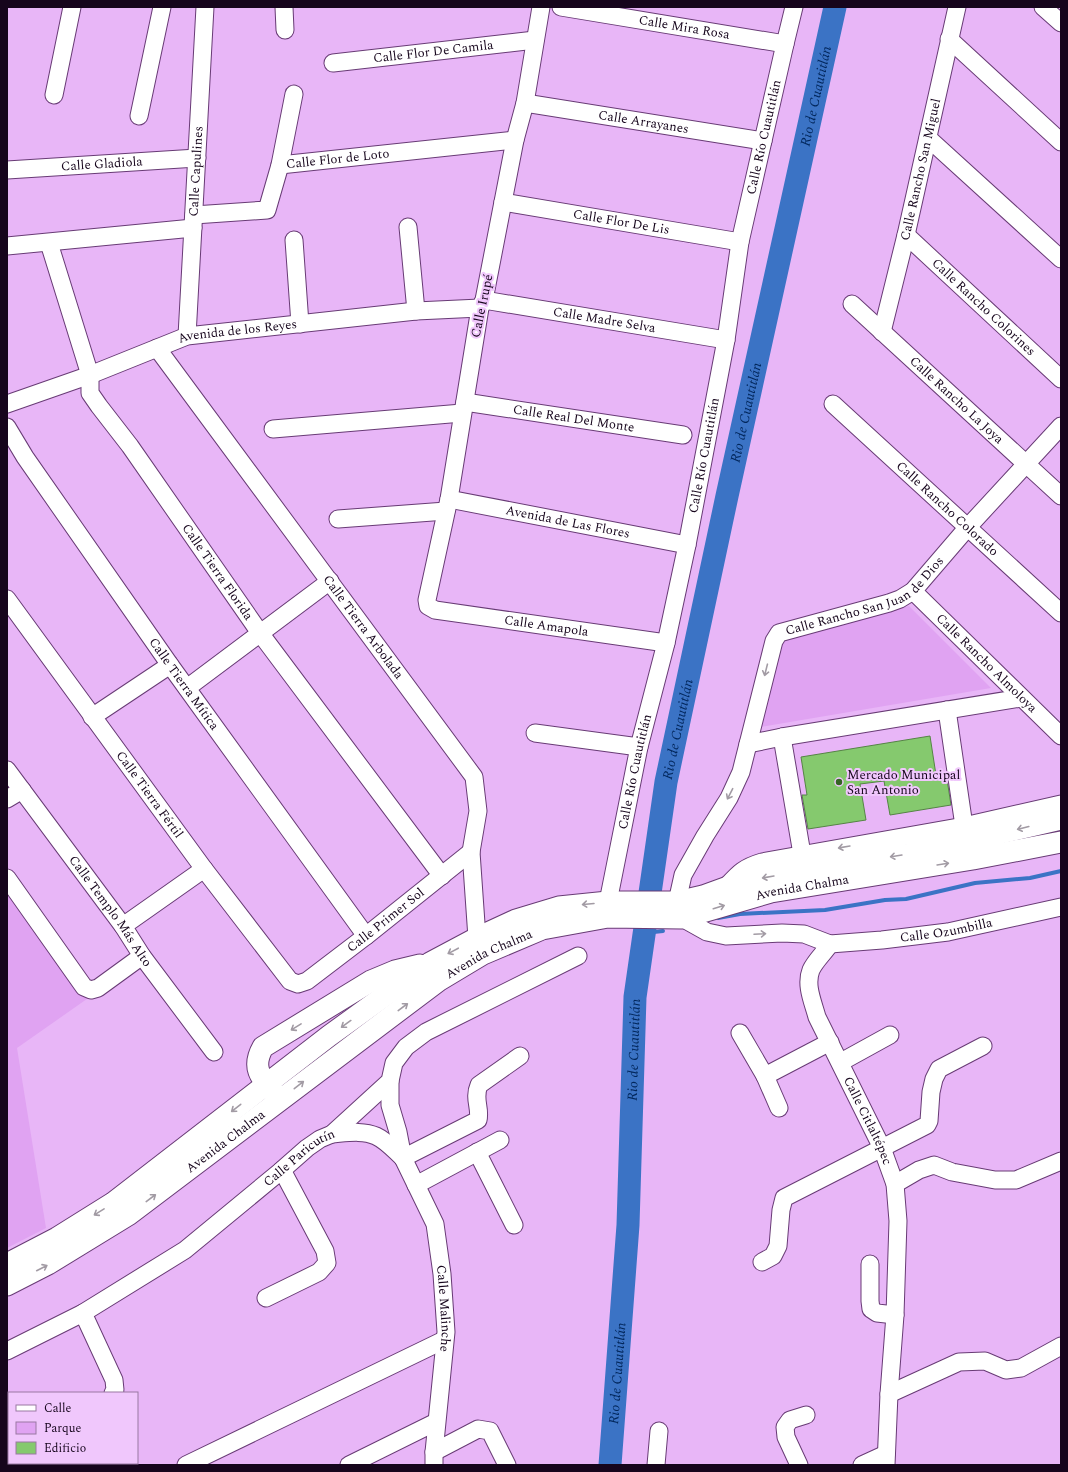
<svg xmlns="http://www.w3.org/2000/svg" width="1068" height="1472" viewBox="0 0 1068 1472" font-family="Spectral,serif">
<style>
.green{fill:#e0a3f2}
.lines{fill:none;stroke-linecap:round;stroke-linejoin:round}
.stream{stroke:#3b73c5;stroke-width:4}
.river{stroke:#3b73c5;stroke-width:23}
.building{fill:#85c96e;stroke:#558445}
.minor-casing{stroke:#683b75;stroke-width:19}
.major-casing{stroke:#683b75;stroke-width:23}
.minor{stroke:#fff;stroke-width:17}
.major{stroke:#fff;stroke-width:21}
.oneway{stroke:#a29ba4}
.poi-dot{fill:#356424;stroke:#f0c7fc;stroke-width:1.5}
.labels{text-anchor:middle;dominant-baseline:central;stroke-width:4;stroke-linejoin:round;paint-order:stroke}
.street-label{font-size:13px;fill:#16051c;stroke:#f0c7fc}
.poi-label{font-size:13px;fill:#16051c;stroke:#f0c7fc;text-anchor:start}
.water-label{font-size:14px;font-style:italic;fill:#02275c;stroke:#f0c7fc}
</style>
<rect width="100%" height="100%" fill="#e8b6f7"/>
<!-- green -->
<g class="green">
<polygon points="909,606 991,688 755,728 780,640"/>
<polygon points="7,878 94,994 17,1048 46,1228 7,1248"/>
</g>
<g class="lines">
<!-- stream -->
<g class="stream">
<polyline points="718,918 740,914 825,910 885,900 906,899 975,883 1030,878 1061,871"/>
<polyline points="644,933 663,931"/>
</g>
<!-- river -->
<path class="river" id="s1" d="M 610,1465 L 628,1225 L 635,997 L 666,782 L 727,496 L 835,7"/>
</g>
<!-- building -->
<polygon class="building" points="930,736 936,775 946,773 951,805 890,815 884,781 860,784 866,820 808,829 802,795 807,795 801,757"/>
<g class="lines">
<defs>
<g id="minor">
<polyline points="284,7 285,30"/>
<path id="s2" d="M 541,7 L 525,103 L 515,140 L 484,300 L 480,308 L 449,499 L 427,600 L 428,606 L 435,610 L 666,643"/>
<path id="s3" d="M 561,7 L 785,44"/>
<polyline points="1043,7 1061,23"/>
<polyline points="949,39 1061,142"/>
<path id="s4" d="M 333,63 L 535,40"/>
<polyline points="54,95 72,7"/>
<path id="s5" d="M 525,103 L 763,141"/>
<polyline points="139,116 162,7"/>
<polyline points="928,138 1061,259"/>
<path id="s6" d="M 280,165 L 515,140"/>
<path id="s7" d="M 7,170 L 197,158"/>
<path id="s8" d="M 503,202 L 740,242"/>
<polyline points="194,215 267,210 280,165 294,94"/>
<polyline points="408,227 416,311"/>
<path id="s9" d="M 906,235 L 1061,379"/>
<polyline points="294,240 300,324"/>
<path id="s10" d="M 49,243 L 90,375 L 90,393 L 99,406 L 130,446 L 260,633 L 442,876"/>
<polyline points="7,246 193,228"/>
<path id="s11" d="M 484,300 L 726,340"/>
<path id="s12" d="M 852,304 L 1061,496"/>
<path id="s13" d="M 882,332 L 906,235 L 957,7"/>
<path id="s14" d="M 187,336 L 205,7"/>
<path id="s15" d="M 157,348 L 474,777 L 478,811 L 471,852 L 477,938"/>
<path id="s16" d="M 465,402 L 683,435"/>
<path id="s17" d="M 7,404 L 90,375 L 187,336 L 416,311 L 480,308"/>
<path id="s18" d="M 833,404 L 1061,613"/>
<path id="s19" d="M 7,427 L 25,457 L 170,665 L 366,936"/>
<polyline points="273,429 462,413"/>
<path id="s20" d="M 449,499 L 687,545"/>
<polyline points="338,519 446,511"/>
<path id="s21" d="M 913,591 L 1061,736"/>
<path id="s22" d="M 7,599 L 204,869 L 290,981 L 298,984 L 307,981 L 366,936 L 471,852"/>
<polyline points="187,688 330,581"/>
<polyline points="947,710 964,826"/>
<polyline points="92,717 170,665"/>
<polyline points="535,733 639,747"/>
<polyline points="782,737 802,854"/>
<polyline points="748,744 782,737 1021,698"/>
<path id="s23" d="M 7,770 L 123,926 L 142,956 L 214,1052"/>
<polyline points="7,799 22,790"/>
<polyline points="7,878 84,987 91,990 98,988 142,956"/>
<path d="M 725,888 C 738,874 742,868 762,862 L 964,826 L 1061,804"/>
<path id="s24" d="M 608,902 L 639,747 L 666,643 L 687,545 L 726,340 L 740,242 L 785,44 L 794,7"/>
<path id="s25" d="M 677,902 L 683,875 L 705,836 L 729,798 L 741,772 L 774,641 L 779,633 L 889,603 L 900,599 L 913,591 L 968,527 L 1061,426"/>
<path id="s26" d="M 682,918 L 707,932 L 726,936 L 782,933 L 804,934 L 830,944 L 882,940 L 948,932 L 1061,907"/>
<polyline points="123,926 204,869"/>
<path id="s27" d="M 830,944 C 825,952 815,961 811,970 C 805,985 813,1002 817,1017 L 882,1148 L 895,1184 L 898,1221 L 895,1315 L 889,1394 L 886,1465"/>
<polyline points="740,1033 765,1076 779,1108"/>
<polyline points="841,1062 890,1035"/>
<polyline points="765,1076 830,1042"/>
<path id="s28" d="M 390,1081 L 390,1105 L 398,1132 L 403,1158 L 435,1224 L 442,1274 L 446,1332 L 434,1452 L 434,1465"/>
<path d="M 332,1134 C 346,1133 363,1130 376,1136 C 387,1141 395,1151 403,1158"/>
<polyline points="477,1152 514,1225"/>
<path d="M 403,1158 L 478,1120 C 481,1108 473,1099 479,1085 L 520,1056"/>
<polyline points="895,1184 919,1170 934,1165 952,1172 995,1180 1016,1180 1061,1161"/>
<polyline points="416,1185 500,1140"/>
<polyline points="762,1262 773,1256 778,1246 781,1210 784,1198 927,1125 929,1121 931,1092 934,1079 939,1069 983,1046"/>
<polyline points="870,1264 870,1301 871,1309 877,1313 895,1315"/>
<polyline points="266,1298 319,1272 327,1263 325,1251 282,1170"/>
<polyline points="83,1313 114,1380 115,1390 113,1393"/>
<path id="s29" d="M 7,1351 L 83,1313 L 185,1250 L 282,1170 L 307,1148 L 320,1139 L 332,1134 L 390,1081 L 394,1063 L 406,1047 L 426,1032 L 578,956"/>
<polyline points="889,1394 959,1362 985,1361 1006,1370 1021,1368 1061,1346"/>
<polyline points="7,1448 9,1447"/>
<polyline points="434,1452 478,1429 490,1431 507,1465"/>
<polyline points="186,1465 444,1340"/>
<polyline points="349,1465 436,1422"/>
<polyline points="656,1465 659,1431"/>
<polyline points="799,1465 786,1437 785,1427 790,1420 806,1415"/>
<polyline points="862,1465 886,1454"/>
</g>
<g id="major">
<path d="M 275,1094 C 261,1078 251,1068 263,1047 L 371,981 L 395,971 L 420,965"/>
<polyline points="7,1264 57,1238 113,1203 329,1036 430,963 477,938 516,920 559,907 608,902 677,902 703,896 747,880 910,854 1061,819"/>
<path id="s30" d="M 7,1285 L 48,1264 L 128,1215 L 438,981 L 483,954 L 542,929 L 608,917 L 682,918 L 771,892 L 973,859 L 1061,842"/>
</g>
</defs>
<!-- minor casing -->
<use href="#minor" class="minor-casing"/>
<!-- major casing -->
<use href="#major" class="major-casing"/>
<!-- minor -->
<use href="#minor" class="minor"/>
<!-- major -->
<use href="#major" class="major"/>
</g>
<!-- one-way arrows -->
<defs><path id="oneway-shaft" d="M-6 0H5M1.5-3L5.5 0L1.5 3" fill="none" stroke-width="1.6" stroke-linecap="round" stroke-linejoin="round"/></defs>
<g class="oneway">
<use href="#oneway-shaft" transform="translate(766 670) rotate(104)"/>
<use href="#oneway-shaft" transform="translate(730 794) rotate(117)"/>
<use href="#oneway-shaft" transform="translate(1023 828) rotate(166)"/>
<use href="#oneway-shaft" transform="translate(844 847) rotate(170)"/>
<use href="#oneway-shaft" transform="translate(896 856) rotate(171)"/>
<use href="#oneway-shaft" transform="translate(943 864) rotate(-9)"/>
<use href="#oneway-shaft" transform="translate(768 877) rotate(170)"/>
<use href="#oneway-shaft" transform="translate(588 904) rotate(175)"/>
<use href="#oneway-shaft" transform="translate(719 907) rotate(-17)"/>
<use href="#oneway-shaft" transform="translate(760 934) rotate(-3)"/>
<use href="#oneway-shaft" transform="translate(453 951) rotate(152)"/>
<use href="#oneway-shaft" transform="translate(403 1007) rotate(-37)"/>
<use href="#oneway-shaft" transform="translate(346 1024) rotate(144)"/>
<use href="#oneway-shaft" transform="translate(296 1027) rotate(148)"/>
<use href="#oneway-shaft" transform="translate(299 1085) rotate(-38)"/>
<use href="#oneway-shaft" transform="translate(236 1108) rotate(142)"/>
<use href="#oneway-shaft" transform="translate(151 1198) rotate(-37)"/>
<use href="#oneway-shaft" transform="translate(99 1212) rotate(148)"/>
<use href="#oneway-shaft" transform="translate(42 1268) rotate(-27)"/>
</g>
<!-- markers -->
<circle class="poi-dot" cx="839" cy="782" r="4"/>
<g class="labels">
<!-- street labels -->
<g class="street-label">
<text stroke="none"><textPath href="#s3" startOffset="125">Calle Mira Rosa</textPath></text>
<text stroke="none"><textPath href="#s4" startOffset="101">Calle Flor De Camila</textPath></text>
<text stroke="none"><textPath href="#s5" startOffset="120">Calle Arrayanes</textPath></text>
<text stroke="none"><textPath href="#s24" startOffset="781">Calle Río Cuautitlán</textPath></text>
<text stroke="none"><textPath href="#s6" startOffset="58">Calle Flor de Loto</textPath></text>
<text stroke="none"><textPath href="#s7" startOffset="95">Calle Gladiola</textPath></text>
<text stroke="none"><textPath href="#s13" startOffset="167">Calle Rancho San Miguel</textPath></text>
<text stroke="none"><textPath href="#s14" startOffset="165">Calle Capulines</textPath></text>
<text stroke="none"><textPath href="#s8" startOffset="120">Calle Flor De Lis</textPath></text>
<text transform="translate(482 306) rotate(-78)">Calle Irupé</text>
<text stroke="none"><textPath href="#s9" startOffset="106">Calle Rancho Colorines</textPath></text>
<text stroke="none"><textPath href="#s11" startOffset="122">Calle Madre Selva</textPath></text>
<text stroke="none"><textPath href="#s17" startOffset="243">Avenida de los Reyes</textPath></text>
<text stroke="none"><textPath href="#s12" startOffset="142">Calle Rancho La Joya</textPath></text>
<text stroke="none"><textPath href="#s16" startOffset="110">Calle Real Del Monte</textPath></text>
<text stroke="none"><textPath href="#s24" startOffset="457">Calle Río Cuautitlán</textPath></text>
<text stroke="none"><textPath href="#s18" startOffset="155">Calle Rancho Colorado</textPath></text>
<text stroke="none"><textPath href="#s20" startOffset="121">Avenida de Las Flores</textPath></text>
<text stroke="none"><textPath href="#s10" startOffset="376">Calle Tierra Florida</textPath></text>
<text stroke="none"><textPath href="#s25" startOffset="386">Calle Rancho San Juan de Dios</textPath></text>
<text stroke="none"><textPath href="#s2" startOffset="731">Calle Amapola</textPath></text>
<text stroke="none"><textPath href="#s15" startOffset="347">Calle Tierra Arbolada</textPath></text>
<text stroke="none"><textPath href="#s21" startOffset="103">Calle Rancho Almoloya</textPath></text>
<text stroke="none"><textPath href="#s19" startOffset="312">Calle Tierra Mítica</textPath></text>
<text stroke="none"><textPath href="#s24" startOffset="133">Calle Río Cuautitlán</textPath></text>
<text stroke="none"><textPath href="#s22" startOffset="242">Calle Tierra Fértil</textPath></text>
<text stroke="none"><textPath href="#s30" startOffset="910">Avenida Chalma</textPath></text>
<text stroke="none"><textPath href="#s23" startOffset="175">Calle Templo Más Alto</textPath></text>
<text stroke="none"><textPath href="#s22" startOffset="593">Calle Primer Sol</textPath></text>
<text stroke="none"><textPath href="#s26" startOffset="271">Calle Ozumbilla</textPath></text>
<text stroke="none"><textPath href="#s30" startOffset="586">Avenida Chalma</textPath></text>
<text stroke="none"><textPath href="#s27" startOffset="196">Calle Citlaltépec</textPath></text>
<text stroke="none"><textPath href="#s30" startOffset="262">Avenida Chalma</textPath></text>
<text stroke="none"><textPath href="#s29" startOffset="352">Calle Paricutín</textPath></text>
<text stroke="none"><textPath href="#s28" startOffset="237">Calle Malinche</textPath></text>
</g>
<!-- poi labels -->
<g class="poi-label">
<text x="847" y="775">Mercado Municipal<tspan x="847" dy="15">San Antonio</tspan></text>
</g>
<!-- water labels -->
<g class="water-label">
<text stroke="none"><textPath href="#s1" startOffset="1388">Rio de Cuautitlán</textPath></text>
<text stroke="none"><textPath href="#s1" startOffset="1064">Rio de Cuautitlán</textPath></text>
<text stroke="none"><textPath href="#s1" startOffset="740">Rio de Cuautitlán</textPath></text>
<text stroke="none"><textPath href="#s1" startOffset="416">Rio de Cuautitlán</textPath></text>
<text stroke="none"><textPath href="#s1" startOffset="92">Rio de Cuautitlán</textPath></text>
</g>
</g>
<!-- border -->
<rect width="1068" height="1472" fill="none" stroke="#16051c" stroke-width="16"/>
<!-- legend -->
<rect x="8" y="1392" width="130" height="72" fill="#f0c7fc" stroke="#9979a2"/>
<rect x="16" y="1405" width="20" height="6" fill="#ffffff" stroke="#9979a2"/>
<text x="44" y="1412" font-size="12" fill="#16051c">Calle</text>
<rect x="16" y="1422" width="20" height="12" fill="#e0a3f2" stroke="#9979a2"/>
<text x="44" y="1432" font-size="12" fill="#16051c">Parque</text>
<rect x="16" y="1442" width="20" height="12" fill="#85c96e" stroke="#9979a2"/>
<text x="44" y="1452" font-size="12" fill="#16051c">Edificio</text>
</svg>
